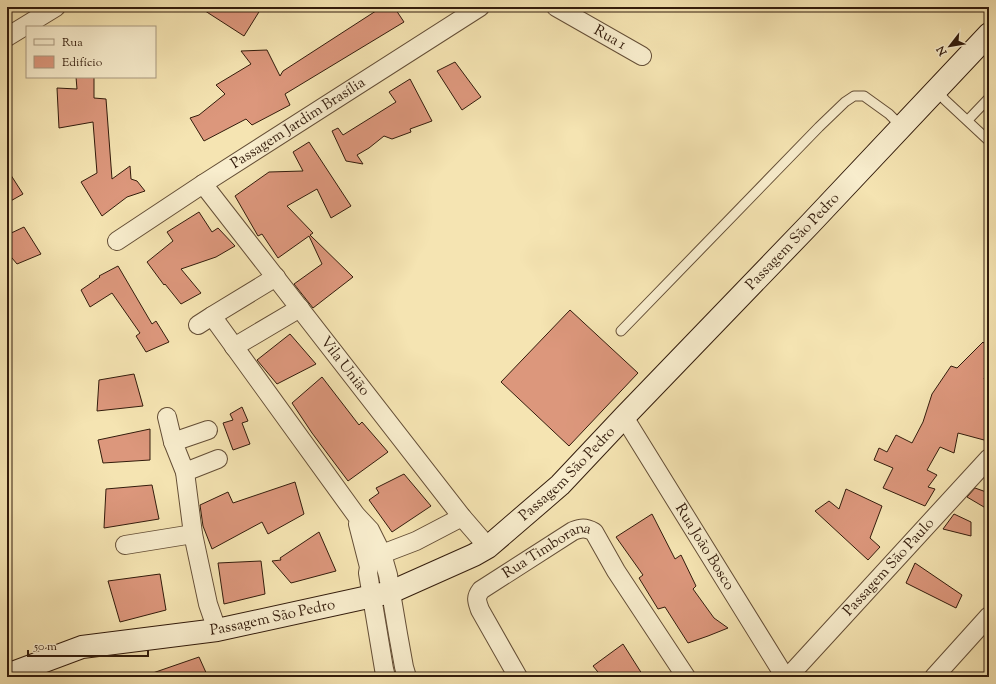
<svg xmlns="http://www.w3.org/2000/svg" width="996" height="684" viewBox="0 0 996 684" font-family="'Sorts Mill Goudy',serif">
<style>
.building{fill:#dc977c;stroke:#331c0c}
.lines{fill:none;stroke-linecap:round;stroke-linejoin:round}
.lane-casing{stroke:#644e36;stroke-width:11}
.street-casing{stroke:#644e36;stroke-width:20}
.secondary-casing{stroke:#331c0c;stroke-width:24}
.lane{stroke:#f8edcd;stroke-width:9}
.street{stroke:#f8edcd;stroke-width:18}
.secondary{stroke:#f8edcd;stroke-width:22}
.labels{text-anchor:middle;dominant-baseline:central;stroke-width:4;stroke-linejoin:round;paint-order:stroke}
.street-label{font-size:15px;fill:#331c0c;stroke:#f8edcd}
</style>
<rect width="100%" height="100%" fill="#f5e4b2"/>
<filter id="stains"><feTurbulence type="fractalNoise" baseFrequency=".005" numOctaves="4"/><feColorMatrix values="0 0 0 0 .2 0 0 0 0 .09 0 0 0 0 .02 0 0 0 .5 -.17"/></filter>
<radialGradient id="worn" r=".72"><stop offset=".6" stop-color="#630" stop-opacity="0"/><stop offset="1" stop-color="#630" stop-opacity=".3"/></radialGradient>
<!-- building -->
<g class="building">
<polygon points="199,7 262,7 244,36"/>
<polygon points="382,7 394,7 404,22 285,94 290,105 252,125 246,119 204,141 190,118 199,115 225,94 216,85 251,64 241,51 267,50 280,76 283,71"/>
<polygon points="455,62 481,97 462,110 437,71"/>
<polygon points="76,77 94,77 94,98 106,99 112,179 130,166 131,179 137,181 145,191 127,197 102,216 81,182 97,173 93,122 59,128 57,88 77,89"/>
<polygon points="410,79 432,121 410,129 411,132 392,139 384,136 369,148 357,155 363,164 346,161 332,131 338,128 343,135 396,102 389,92"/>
<polygon points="309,142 351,206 331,218 317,189 287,206 313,233 310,235 353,277 313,308 294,284 322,264 309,236 278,258 262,234 258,236 235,196 269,172 303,171 293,152"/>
<polygon points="7,169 23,194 7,203"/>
<polygon points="199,212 212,232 218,228 235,246 216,257 181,269 201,293 181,304 165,284 164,285 147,262 173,241 167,232"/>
<polygon points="24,227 41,254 17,264 7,252 7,235"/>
<polygon points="118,266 152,324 156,321 169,342 146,352 136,336 140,333 112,293 90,307 81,290 100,277 99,276"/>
<polygon points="570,310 638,373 569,446 501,382"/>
<polygon points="290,334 316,364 277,384 257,360"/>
<polygon points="983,342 989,349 989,365 984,379 989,381 989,433 984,440 958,433 954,453 940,447 927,470 937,475 928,487 935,489 925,506 883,488 893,468 874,460 879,448 887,452 896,435 912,443 923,422 932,394 951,366 957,368"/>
<polygon points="134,374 143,406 97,411 99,380"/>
<polygon points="322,377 359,425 362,422 388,452 348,481 312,433 292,403"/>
<polygon points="242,407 248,421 242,423 250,444 233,450 223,423 233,420 230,414"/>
<polygon points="150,429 150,460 103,463 98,440"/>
<polygon points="404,474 431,506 392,532 369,500 379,493 376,488"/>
<polygon points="295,482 304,514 268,534 262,522 212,549 203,526 200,505 228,492 233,503"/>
<polygon points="152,485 159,519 104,528 106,489"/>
<polygon points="975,488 989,493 989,510 967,497"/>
<polygon points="846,489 882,506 870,538 880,547 868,560 815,511 829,501 839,509"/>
<polygon points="652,514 675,559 681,555 696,586 693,589 714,618 728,628 708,636 688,643 665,607 658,609 639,578 643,575 616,537"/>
<polygon points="954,514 971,522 971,536 943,529"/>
<polygon points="319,532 336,571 291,583 272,561 281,560 280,558"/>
<polygon points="261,561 265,594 224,604 218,563"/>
<polygon points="915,563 962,595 956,608 906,583"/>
<polygon points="160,574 166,610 120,622 108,581"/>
<polygon points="623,644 644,677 602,677 593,666"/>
<polygon points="199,657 208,677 148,677 147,675"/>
</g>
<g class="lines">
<defs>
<g id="lane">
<polyline points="936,90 945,100 989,141"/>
<polyline points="968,120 989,98"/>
<polyline points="621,331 819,127 845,102 854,96 864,96 889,114 902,127"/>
</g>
<g id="street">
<path id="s1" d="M 556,7 L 642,56"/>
<polyline points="7,37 56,7"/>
<path id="s2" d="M 203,184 L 462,517 L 488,547"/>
<path id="s3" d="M 117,241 L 203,184 L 480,7"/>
<polyline points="212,316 356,515 370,530 382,554 388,575 398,634 404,667 407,677"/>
<polyline points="198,325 212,316 276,277"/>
<polyline points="234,347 300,308"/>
<polyline points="167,417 173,442 185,472 193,534 208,604 217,630"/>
<path id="s4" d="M 624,417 L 785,677"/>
<polyline points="173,442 208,430"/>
<polyline points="185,472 218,459"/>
<polyline points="358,524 369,567 368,573 384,669 386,677"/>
<polyline points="125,545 193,534"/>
<polyline points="382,554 416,541 462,517"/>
<path id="s5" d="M 518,677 L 480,610 C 477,601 475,598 481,590 L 573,531 C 581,528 585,527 594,532 L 616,571 L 686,677"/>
<path id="s6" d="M 788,677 L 989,458"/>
<polyline points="934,677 989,616"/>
</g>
<g id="secondary">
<path id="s7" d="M 7,675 L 82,647 L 217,630 L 391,592 L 474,555 L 488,547 L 560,485 L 624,417 L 810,224 L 989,34"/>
</g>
</defs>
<!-- lane casing -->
<use href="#lane" class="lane-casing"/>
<!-- street casing -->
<use href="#street" class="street-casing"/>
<!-- secondary casing -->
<use href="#secondary" class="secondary-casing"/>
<!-- lane -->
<use href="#lane" class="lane"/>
<!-- street -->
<use href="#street" class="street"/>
<!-- secondary -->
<use href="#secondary" class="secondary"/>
</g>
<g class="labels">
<!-- street labels -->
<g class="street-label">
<text stroke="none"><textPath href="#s1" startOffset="62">Rua 1</textPath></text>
<text stroke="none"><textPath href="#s3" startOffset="216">Passagem Jardim Brasília</textPath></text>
<text stroke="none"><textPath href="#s7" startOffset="933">Passagem São Pedro</textPath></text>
<text stroke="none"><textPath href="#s2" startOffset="231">Vila União</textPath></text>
<text stroke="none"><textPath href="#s7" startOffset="609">Passagem São Pedro</textPath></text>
<text stroke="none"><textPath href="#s4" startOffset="153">Rua João Bosco</textPath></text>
<text stroke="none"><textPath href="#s5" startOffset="176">Rua Timborana</textPath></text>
<text stroke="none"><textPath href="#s6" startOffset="149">Passagem São Paulo</textPath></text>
<text stroke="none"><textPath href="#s7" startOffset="273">Passagem São Pedro</textPath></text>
</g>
</g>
<!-- margin -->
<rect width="996" height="684" fill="none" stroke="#f5e4b2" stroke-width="24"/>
<rect x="8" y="8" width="980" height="668" fill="none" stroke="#331c0c" stroke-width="2"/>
<rect x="12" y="12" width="972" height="660" fill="none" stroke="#331c0c"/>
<!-- legend -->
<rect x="26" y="26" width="130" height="52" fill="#f8edcd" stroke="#a99980"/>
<rect x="34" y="39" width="20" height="6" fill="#f8edcd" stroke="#a99980"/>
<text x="62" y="46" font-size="12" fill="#331c0c">Rua</text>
<rect x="34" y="56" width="20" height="12" fill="#dc977c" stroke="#a99980"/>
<text x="62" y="66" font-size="12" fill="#331c0c">Edifício</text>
<!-- north arrow -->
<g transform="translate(950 46) rotate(239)" stroke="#f8edcd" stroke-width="3" paint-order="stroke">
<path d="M0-3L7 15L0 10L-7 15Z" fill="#331c0c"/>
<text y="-6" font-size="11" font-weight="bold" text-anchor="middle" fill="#331c0c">N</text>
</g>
<!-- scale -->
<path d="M28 650v6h120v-6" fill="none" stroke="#331c0c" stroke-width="2"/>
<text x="34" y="650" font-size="12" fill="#331c0c" stroke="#f8edcd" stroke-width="3" paint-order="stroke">50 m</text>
<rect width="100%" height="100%" filter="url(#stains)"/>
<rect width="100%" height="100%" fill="url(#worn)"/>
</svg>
